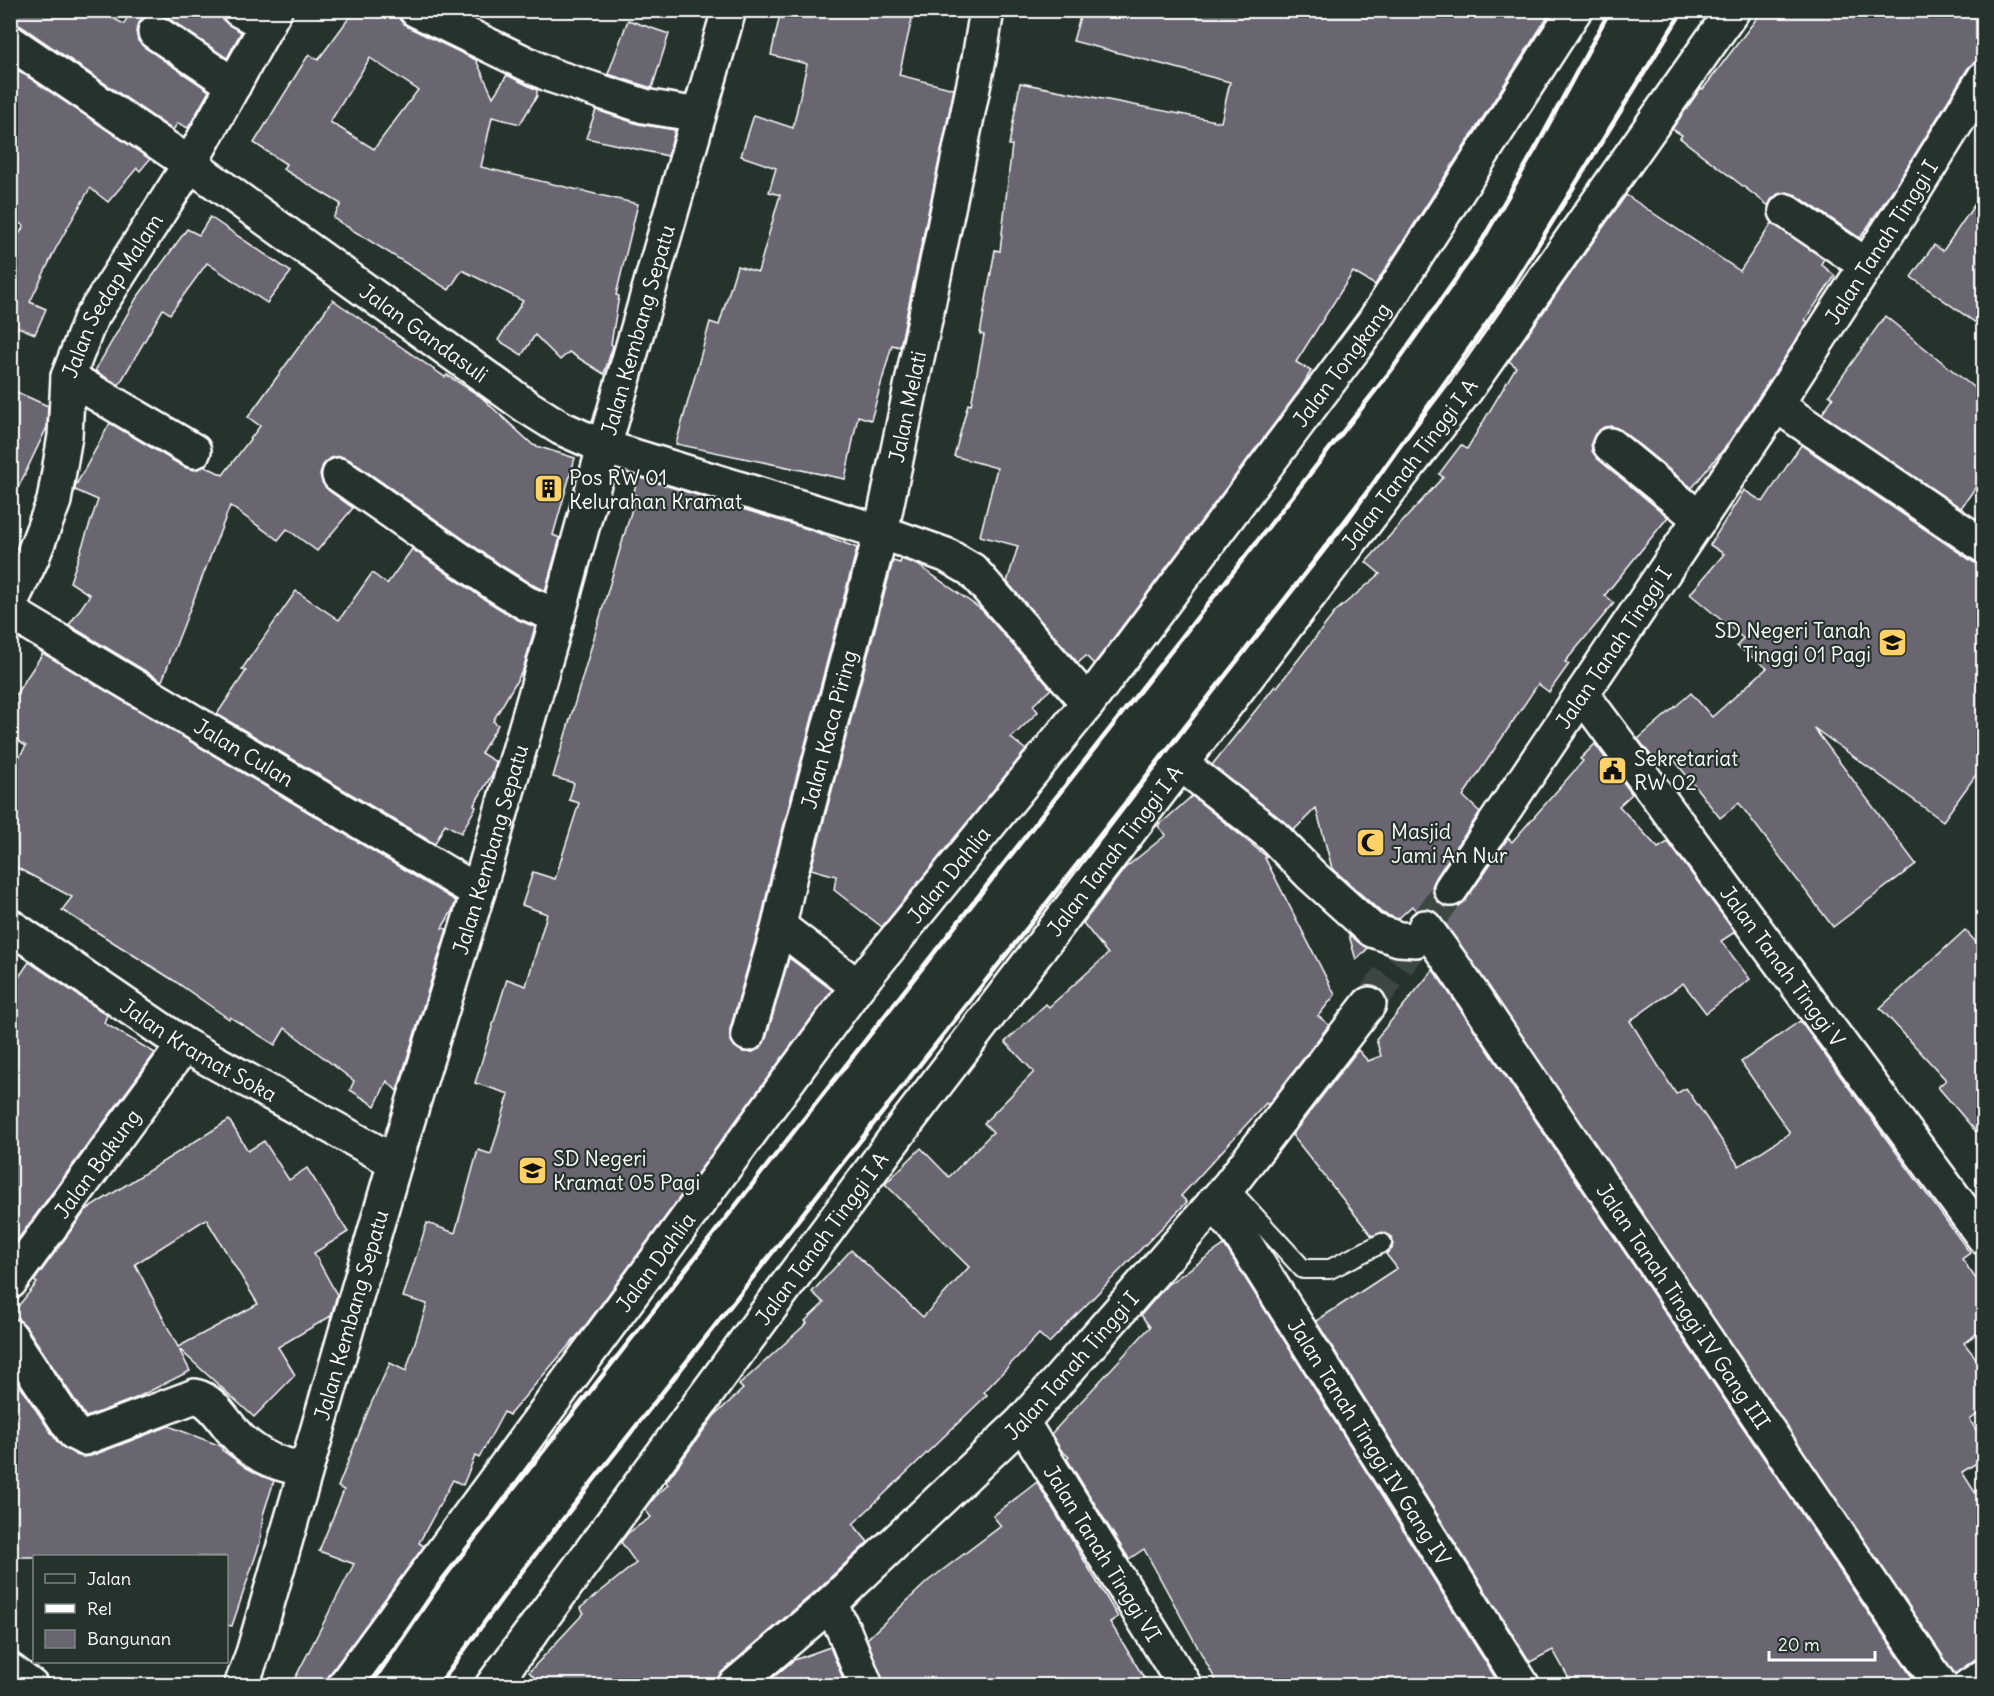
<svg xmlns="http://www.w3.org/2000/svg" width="1994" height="1696" viewBox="0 0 1994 1696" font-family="Delius,sans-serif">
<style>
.building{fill:#696672;stroke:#fff;stroke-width:1.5;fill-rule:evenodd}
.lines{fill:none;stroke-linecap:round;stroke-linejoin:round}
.secondary-tunnel{stroke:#3c4742;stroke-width:33;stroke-dasharray:33 16;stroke-linecap:butt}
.lane-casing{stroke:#fff;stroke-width:22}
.street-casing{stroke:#fff;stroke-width:38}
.secondary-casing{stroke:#fff;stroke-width:38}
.lane{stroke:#26332d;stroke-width:18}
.street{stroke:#26332d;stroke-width:33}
.secondary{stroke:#26332d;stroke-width:33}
.rail{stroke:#fff;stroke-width:4.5}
.labels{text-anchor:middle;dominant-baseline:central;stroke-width:4.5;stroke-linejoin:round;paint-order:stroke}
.street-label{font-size:21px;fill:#fff;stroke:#26332d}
.poi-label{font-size:21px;fill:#fff;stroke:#26332d;text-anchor:start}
</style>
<rect width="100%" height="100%" fill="#26332d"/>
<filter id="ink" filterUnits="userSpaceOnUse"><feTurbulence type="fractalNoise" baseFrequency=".0167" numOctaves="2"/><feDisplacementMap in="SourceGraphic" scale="12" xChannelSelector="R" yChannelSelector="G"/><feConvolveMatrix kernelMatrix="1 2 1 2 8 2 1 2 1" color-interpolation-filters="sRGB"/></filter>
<g filter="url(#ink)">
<!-- building -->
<g class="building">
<polygon points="10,10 97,10 124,24 131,10 220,10 223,20 241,32 227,58 165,16 156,13 146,15 140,21 136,31 138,41 144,47 209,91 188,128 178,123 173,130 21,26 10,23"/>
<path d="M 355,10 L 397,10 L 400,20 L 408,27 L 476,60 L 493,97 L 507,75 L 537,90 L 537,96 L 520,124 L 492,117 L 481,167 L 638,204 L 616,295 L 619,296 L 611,344 L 613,346 L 604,374 L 569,352 L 560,360 L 535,335 L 522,355 L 498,340 L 523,301 L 462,270 L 449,290 L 333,218 L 341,204 L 283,169 L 286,164 L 254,143 L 309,54 L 318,60 ZM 370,58 L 418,90 L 374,149 L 330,122 Z"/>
<polygon points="781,10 914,10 899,75 954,89 900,347 892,345 871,420 858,416 845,479 676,444 710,322 719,325 737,266 758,272 780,195 769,192 776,168 741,156 754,115 793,128 807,64 771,55"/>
<polygon points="1082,10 1552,10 1375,285 1353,272 1296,362 1311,371 1301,388 1094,664 1086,656 1078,663 1007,582 1018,546 980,536 997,468 954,456 968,404 971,405 984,335 980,334 995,250 1000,251 1012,145 1009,145 1020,83 1221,122 1230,82 1073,41"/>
<polygon points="1763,10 1970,10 1983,26 1983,59 1975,62 1968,68 1896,185 1860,238 1796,195 1787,192 1778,194 1771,200 1769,206 1680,138 1682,135 1672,129 1701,88 1703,89"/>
<polygon points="628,20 669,34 652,88 608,74"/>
<polygon points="10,65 150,159 140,171 137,168 108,202 90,188 56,248 30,302 46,309 35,334 18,327 10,342 10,249 24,226 10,217"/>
<polygon points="596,110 638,124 675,130 668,156 586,138"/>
<polygon points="1983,192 1983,328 1911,277 1934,245 1943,251"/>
<polygon points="1626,195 1740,271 1772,223 1824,259 1821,264 1835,276 1805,320 1808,322 1727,445 1692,488 1621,430 1612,426 1604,427 1595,434 1591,443 1592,451 1598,459 1668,517 1605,595 1614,603 1565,662 1569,664 1549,692 1538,684 1463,796 1480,812 1435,879 1432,887 1434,897 1440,904 1449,908 1459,906 1466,900 1508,838 1512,842 1583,761 1580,759 1595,744 1632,794 1619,806 1658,848 1668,842 1735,932 1721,941 1750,979 1706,1013 1683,983 1630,1021 1676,1094 1686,1088 1739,1166 1790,1133 1741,1062 1800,1021 1970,1253 1962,1259 1983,1289 1983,1329 1964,1343 1983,1367 1983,1410 1970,1420 1983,1442 1983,1459 1962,1472 1983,1505 1983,1657 1974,1660 1955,1674 1440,916 1432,910 1424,908 1417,910 1412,906 1398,919 1382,913 1332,868 1316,808 1294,830 1212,765 1275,686 1277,687 1336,611 1380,574 1366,562 1443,477 1439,474 1461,445 1467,449 1516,367 1509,361"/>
<polygon points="210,217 291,272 267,303 207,263 170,314 163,309 119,385 95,371 136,299 187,229 199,235"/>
<polygon points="333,300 445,377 447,375 480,396 533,445 575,458 553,535 560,538 545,591 535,586 504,567 350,460 340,456 331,458 323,465 320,474 322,482 328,490 353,508 317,551 287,529 278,540 230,506 162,681 69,625 90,595 70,582 98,500 75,490 75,487 110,423 184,467 194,470 205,466 223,475 260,426 248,417"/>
<polygon points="1885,316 1983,395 1983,477 1961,508 1822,414 1833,398 1829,395"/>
<polygon points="10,389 48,406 47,427 10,505"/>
<polygon points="1801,445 1973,562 1983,565 1983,765 1943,821 1814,728 1916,864 1833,927 1739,803 1720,818 1671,756 1660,767 1638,739 1691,693 1712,717 1767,668 1737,646 1743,638 1690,594 1724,554 1710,545 1744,490 1763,502"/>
<polygon points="638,477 811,530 857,548 772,870 761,921 730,1029 730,1039 735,1047 743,1052 753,1052 761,1047 766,1039 789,958 832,990 583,1329 509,1415 504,1412 479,1458 475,1456 463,1485 453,1480 419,1543 424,1546 329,1675 326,1686 291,1686 354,1564 319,1551 344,1490 338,1487 370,1406 390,1363 406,1371 427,1304 403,1297 427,1223 455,1233 478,1150 491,1154 509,1094 475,1083 507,979 526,986 547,914 522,905 533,872 555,879 579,803 569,800 574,783 553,777 636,495 633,495"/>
<polygon points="412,549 484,599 516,619 535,627 523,670 493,721 498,725 481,753 496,762 493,773 474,805 476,807 461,833 445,824 435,844 217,714 246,671 242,669 296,591 339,620 372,573 387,584"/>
<polygon points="901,559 918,565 982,610 1051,689 1033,705 1038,712 1011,738 1026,750 882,927 834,890 836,876 811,869 893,561 900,563"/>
<polygon points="43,653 456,901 452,911 442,928 447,929 397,1091 387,1081 375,1106 350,1090 354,1081 285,1028 275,1045 230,1017 229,1019 173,980 62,910 72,897 10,864 10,772 26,746 10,736 10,703"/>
<polygon points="1192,796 1267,857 1265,858 1335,995 1318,1016 1329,1025 1268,1105 1266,1103 1181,1196 1187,1202 1049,1343 1039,1334 984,1392 987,1395 853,1524 868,1542 817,1590 722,1672 717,1679 716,1686 543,1686 529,1672 584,1613 580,1608 636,1563 621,1542 628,1533 651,1517 645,1510 655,1497 668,1485 666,1482 714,1416 743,1389 739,1385 807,1323 805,1321 824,1303 812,1292 851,1250 923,1317 969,1267 885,1184 921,1148 949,1177 993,1132 984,1123 1034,1072 1005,1042 1046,1004 1049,1007 1108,954 1083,923 1125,868 1166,835 1158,826"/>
<polygon points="1965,930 1983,950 1983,1140 1938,1087 1946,1080 1880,1008"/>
<polygon points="1349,935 1368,948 1356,960"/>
<polygon points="29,962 107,1015 104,1023 155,1053 10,1250 10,990"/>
<polygon points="1433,970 1439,978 1918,1686 1573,1686 1553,1650 1530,1662 1316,1321 1397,1268 1386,1254 1392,1249 1393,1243 1392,1237 1383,1232 1372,1236 1292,1135 1358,1050 1368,1061 1381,1056 1376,1039"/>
<path d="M 229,1120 L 248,1151 L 264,1141 L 289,1180 L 307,1168 L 348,1232 L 314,1253 L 337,1295 L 331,1316 L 278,1347 L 295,1375 L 254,1417 L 179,1349 L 190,1371 L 136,1398 L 86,1417 L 26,1326 L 19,1320 L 10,1318 L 10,1316 L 37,1283 L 34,1281 L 86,1210 ZM 206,1219 L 258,1304 L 178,1347 L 135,1264 Z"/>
<polygon points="1224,1245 1225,1246 1498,1682 1492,1686 1219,1686 1144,1549 1129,1559 1067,1459 1069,1457 1061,1450 1051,1434 1150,1327 1141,1315 1167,1285"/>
<polygon points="10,1371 58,1443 76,1455 83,1457 91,1456 169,1426 221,1446 222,1450 247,1468 274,1481 263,1515 260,1543 232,1626 226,1625 226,1557 10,1557"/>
<polygon points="1037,1482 1118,1617 1110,1622 1149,1686 884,1686 867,1639 928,1581 1001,1526 993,1516"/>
<polygon points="830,1647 846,1686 763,1686 794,1660"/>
</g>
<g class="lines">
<!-- secondary-tunnel -->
<polyline class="secondary-tunnel" points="1369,1004 1451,889"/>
<defs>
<polyline id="lane" points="1228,1187 1303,1269 1330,1269 1382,1243"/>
<g id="street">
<polyline points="239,10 267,25"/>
<polyline points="416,10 550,75 644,106 699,115"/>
<polyline points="155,32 234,85"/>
<path id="s1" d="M 10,42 L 190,164 L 526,406 L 561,428 L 604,447 L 881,532 L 946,555 L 972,570 L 1088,703"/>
<polyline points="1786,211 1866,265"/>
<polyline points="68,377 194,451"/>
<polyline points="1776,405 1984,546"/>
<polyline points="1610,445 1700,519"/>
<polyline points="339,475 494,583 526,603 558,616"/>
<path id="s2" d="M 10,604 L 32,558 L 54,501 L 65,436 L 68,377 L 90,320 L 190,164 L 275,10"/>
<path id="s3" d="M 10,612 L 478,892"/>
<path id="s4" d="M 1582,694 L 1984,1238"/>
<polyline points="1181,764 1273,836 1311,875 1372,930 1399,939 1416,940"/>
<path id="s5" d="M 10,926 L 184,1045 L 395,1162"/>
<path id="s6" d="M 1425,927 L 1454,967 L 1941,1686"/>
<path id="s7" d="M 848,979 L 779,926 L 790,875 L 881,532 L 979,59 L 987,10"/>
<polyline points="748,1034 779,926"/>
<path id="s8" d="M 1214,1202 L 1240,1235 L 1523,1686"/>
<path id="s9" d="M 10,1282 L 184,1045"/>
<path d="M 10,1336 L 74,1433 L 84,1438 L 195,1396 C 216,1401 226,1427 242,1441 C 265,1461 277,1463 305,1470"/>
<path id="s10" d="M 1022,1422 L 1185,1686"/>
<polyline points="830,1604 844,1631 866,1686"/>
<polyline points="10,1670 31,1686"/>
<path id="s11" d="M 344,1686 L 857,987 L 1088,703 L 1373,323 L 1575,10"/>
<path id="s12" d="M 492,1686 L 898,1134 L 1466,390 L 1733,10"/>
<polyline points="1969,1686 1984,1676"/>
</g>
<g id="secondary">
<path id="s13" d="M 1451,889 L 1776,405 L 1906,204 L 1984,78"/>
<path id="s14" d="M 241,1686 L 253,1653 L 395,1162 L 478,892 L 558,616 L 604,447 L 729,10"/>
<path id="s15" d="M 734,1686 L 830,1604 L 1022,1422 L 1228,1187 L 1369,1004"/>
</g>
</defs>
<!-- lane casing -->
<use href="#lane" class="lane-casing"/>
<!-- street casing -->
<use href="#street" class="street-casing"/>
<!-- secondary casing -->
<use href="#secondary" class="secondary-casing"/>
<!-- lane -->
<use href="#lane" class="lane"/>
<!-- street -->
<use href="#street" class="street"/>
<!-- secondary -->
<use href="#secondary" class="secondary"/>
<!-- rail -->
<g class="rail">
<polyline points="370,1686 442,1580 1393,368 1479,246 1537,146 1610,10"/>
<polyline points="438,1686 516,1579 1346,522 1507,295 1683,10"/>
</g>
</g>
</g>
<!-- icons -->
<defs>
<symbol id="building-square" viewBox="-11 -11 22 22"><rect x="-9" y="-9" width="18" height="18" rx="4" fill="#ffd166" stroke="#26332d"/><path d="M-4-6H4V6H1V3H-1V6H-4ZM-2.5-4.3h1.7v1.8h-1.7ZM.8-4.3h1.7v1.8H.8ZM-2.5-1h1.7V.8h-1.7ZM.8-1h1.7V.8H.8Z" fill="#111"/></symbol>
<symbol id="school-square" viewBox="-11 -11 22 22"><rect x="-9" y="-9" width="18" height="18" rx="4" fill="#ffd166" stroke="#26332d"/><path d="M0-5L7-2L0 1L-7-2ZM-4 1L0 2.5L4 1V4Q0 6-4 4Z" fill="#111"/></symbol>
<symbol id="civic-square" viewBox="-11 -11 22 22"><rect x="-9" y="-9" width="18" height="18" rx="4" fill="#ffd166" stroke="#26332d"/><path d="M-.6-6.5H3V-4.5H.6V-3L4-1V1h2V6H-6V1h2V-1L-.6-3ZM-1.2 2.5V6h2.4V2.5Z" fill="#111"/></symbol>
<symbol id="mosque-square" viewBox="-11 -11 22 22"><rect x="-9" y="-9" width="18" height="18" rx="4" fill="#ffd166" stroke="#26332d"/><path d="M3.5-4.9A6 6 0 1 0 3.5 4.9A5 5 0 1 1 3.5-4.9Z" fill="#111"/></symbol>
</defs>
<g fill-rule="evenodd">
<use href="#building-square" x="532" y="472" width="33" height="33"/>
<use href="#school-square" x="1876" y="626" width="33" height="33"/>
<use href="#civic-square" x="1596" y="754" width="33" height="33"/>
<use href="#mosque-square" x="1354" y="826" width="33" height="33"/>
<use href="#school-square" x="516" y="1154" width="33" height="33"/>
</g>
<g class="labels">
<!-- street labels -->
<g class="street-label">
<text stroke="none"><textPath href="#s13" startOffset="777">Jalan Tanah Tinggi I</textPath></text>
<text stroke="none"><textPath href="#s2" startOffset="330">Jalan Sedap Malam</textPath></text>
<text stroke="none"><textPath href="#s14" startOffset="1413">Jalan Kembang Sepatu</textPath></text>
<text stroke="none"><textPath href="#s1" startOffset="506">Jalan Gandasuli</textPath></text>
<text stroke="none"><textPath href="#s11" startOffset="1656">Jalan Tongkang</textPath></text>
<text stroke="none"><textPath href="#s7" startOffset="622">Jalan Melati</textPath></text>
<text stroke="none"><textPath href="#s12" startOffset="1528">Jalan Tanah Tinggi I A</textPath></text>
<text stroke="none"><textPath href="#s13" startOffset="291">Jalan Tanah Tinggi I</textPath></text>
<text stroke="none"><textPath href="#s7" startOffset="290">Jalan Kaca Piring</textPath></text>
<text stroke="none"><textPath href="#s3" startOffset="273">Jalan Culan</textPath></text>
<text stroke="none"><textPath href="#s14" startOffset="873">Jalan Kembang Sepatu</textPath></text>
<text stroke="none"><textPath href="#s12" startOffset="1042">Jalan Tanah Tinggi I A</textPath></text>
<text stroke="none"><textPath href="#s11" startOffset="1012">Jalan Dahlia</textPath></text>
<text stroke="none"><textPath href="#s4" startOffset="338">Jalan Tanah Tinggi V</textPath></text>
<text stroke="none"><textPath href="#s5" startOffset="226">Jalan Kramat Soka</textPath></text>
<text stroke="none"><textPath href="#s9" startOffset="147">Jalan Bakung</textPath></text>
<text stroke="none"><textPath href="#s12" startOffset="556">Jalan Tanah Tinggi I A</textPath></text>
<text stroke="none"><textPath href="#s11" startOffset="526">Jalan Dahlia</textPath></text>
<text stroke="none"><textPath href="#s6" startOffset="459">Jalan Tanah Tinggi IV Gang III</textPath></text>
<text stroke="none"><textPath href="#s14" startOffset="387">Jalan Kembang Sepatu</textPath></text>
<text stroke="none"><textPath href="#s15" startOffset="466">Jalan Tanah Tinggi I</textPath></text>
<text stroke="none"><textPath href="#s8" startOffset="286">Jalan Tanah Tinggi IV Gang IV</textPath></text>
<text stroke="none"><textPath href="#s10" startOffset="154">Jalan Tanah Tinggi VI</textPath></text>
</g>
<!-- poi labels -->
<g class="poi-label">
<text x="569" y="477">Pos RW 01<tspan x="569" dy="24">Kelurahan Kramat</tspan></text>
<text x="1871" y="630" text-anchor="end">SD Negeri Tanah<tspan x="1871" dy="24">Tinggi 01 Pagi</tspan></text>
<text x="1634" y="758">Sekretariat<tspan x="1634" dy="24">RW 02</tspan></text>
<text x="1391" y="831">Masjid<tspan x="1391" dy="24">Jami An Nur</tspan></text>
<text x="553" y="1158">SD Negeri<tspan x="553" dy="24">Kramat 05 Pagi</tspan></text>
</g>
</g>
<!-- margin -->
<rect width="1994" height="1696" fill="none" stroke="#26332d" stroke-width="36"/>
<rect x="18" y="18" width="1958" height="1660" fill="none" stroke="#fff" stroke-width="2" filter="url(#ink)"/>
<!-- legend -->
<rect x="33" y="1555" width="195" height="108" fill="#26332d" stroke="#7d8581" stroke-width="1.5"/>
<rect x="45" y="1574" width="30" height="9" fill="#26332d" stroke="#7d8581" stroke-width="1.5"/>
<text x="87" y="1585" font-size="18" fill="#ffffff">Jalan</text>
<rect x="45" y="1604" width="30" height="9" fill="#ffffff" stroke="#7d8581" stroke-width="1.5"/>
<text x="87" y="1615" font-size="18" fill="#ffffff">Rel</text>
<rect x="45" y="1630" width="30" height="18" fill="#696672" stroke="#7d8581" stroke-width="1.5"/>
<text x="87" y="1645" font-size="18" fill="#ffffff">Bangunan</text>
<!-- scale -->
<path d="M1769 1651v9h106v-9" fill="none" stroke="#ffffff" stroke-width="3"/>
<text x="1778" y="1651" font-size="18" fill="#ffffff" stroke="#26332d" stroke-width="4.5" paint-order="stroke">20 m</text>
</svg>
